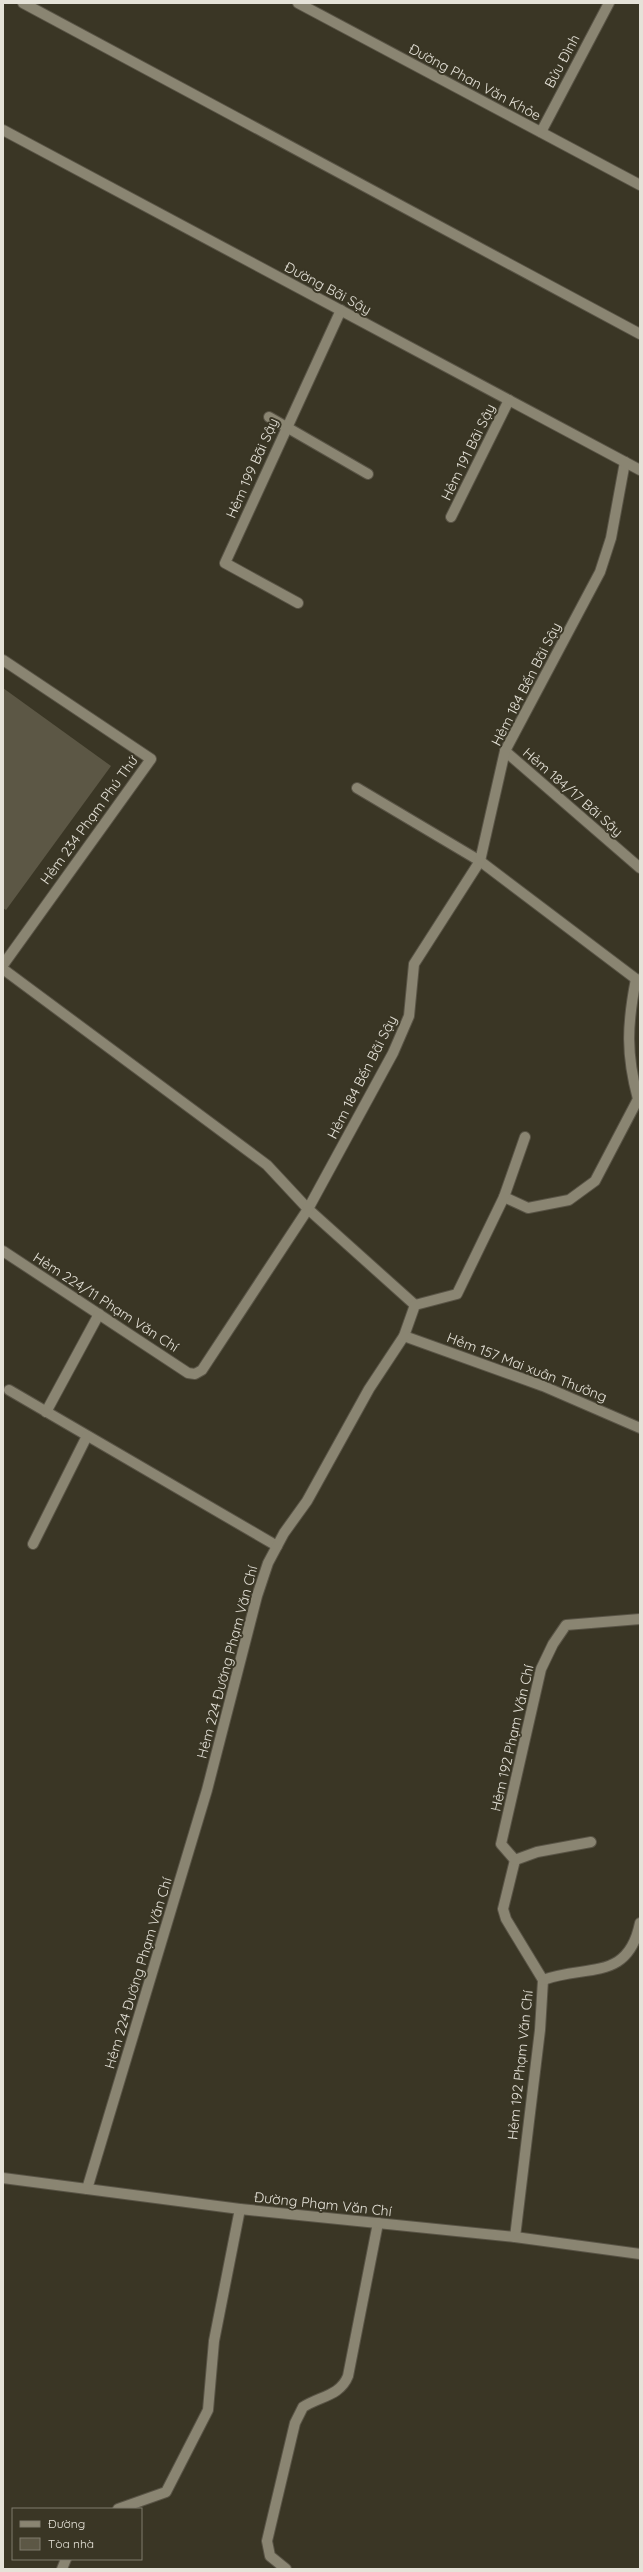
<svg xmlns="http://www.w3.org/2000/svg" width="643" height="2572" viewBox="0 0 643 2572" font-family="Quicksand,sans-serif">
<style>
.building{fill:#5c5745}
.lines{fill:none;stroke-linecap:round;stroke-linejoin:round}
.lane-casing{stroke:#595446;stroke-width:12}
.street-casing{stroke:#595446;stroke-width:12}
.secondary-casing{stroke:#595446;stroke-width:12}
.lane{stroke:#8a8572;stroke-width:10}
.street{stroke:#8a8572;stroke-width:10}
.secondary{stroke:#8a8572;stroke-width:10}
.labels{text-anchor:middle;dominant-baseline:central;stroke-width:4;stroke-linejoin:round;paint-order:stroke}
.street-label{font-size:14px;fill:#e5e2d8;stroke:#3a3625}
</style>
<rect width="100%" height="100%" fill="#3a3625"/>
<!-- building -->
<polygon class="building" points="3,688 111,766 6,910 3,908"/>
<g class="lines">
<defs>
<g id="lane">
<polyline points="23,3 640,334"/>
<polyline points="269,417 368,474"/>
<polyline points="451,517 509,400"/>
<polyline points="298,603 225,563 341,310"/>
<polyline points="3,660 151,759 3,965"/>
<polyline points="505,751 640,868"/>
<polyline points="357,788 480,861 636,979"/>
<polyline points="3,969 267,1165 308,1209 415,1305"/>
<path d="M 504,1197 L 528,1208 L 569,1200 L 595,1181 L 638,1099 C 626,1054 627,1025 636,979 L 640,980"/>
<polyline points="3,1251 188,1373 195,1374 202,1370 308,1209 393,1053 409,1016 414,964 480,861 505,751 600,572 611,538 625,462"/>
<polyline points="404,1336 543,1386 640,1428"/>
<polyline points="9,1390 277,1546"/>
<polyline points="46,1412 99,1314"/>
<polyline points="33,1544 87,1436"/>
<polyline points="515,1860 503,1909 506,1919 543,1980 540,2030 515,2237"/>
<polyline points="515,1860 501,1844 541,1669 553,1644 566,1625 640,1619"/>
<polyline points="515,1860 537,1852 591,1842"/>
<path d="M 543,1980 C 587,1964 628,1982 640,1923"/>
<polyline points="87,2189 207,1790 257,1596 268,1563 284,1533 307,1501 369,1389 404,1336 415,1305 457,1294 504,1197 525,1137"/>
<polyline points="118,2509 166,2492 208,2410 214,2341 240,2209"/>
<polyline points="62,2569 66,2559"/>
<path d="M 286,2569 L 270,2556 L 267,2541 L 295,2423 L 303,2407 C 320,2396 340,2396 348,2376 L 378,2223"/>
</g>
<polyline id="street" points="541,132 609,3"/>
<g id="secondary">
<polyline points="298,3 640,185"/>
<polyline points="3,130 640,470"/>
<polyline points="3,2178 240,2209 515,2237 640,2254"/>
</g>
</defs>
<!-- lane casing -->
<use href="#lane" class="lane-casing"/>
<!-- street casing -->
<use href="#street" class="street-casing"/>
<!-- secondary casing -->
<use href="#secondary" class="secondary-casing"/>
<!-- lane -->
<use href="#lane" class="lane"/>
<!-- street -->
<use href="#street" class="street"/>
<!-- secondary -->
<use href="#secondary" class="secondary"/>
</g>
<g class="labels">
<!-- street labels -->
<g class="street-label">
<text transform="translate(562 61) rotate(-62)">Bửu Đình</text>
<text transform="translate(475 82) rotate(28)">Đường Phan Văn Khỏe</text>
<text transform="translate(328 288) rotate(28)">Đường Bãi Sậy</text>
<text transform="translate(468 452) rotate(-64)">Hẻm 191 Bãi Sậy</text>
<text transform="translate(252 468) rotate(-66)">Hẻm 199 Bãi Sậy</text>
<text transform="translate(526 684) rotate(-63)">Hẻm 184 Bến Bãi Sậy</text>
<text transform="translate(573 792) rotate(41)">Hẻm 184/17 Bãi Sậy</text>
<text transform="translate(89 820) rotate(-54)">Hẻm 234 Phạm Phú Thứ</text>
<text transform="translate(362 1077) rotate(-63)">Hẻm 184 Bến Bãi Sậy</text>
<text transform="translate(106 1302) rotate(33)">Hẻm 224/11 Phạm Văn Chí</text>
<text transform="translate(527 1367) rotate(21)">Hẻm 157 Mai xuân Thưởng</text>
<text transform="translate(227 1662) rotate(-75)">Hẻm 224 Đường Phạm Văn Chí</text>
<text transform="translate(512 1738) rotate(-77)">Hẻm 192 Phạm Văn Chí</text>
<text transform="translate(138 1973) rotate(-73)">Hẻm 224 Đường Phạm Văn Chí</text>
<text transform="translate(520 2065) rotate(-84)">Hẻm 192 Phạm Văn Chí</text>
<text transform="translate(323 2204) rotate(6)">Đường Phạm Văn Chí</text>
</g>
</g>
<!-- border -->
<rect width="643" height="2572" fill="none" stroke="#e5e2d8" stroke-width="8"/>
<!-- legend -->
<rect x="12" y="2508" width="130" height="52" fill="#3a3625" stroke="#7e7b6d"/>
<rect x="20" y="2521" width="20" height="6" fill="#8a8572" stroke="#7e7b6d"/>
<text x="48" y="2528" font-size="12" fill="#e5e2d8">Đường</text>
<rect x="20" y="2538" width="20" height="12" fill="#5c5745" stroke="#7e7b6d"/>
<text x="48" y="2548" font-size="12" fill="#e5e2d8">Tòa nhà</text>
</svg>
